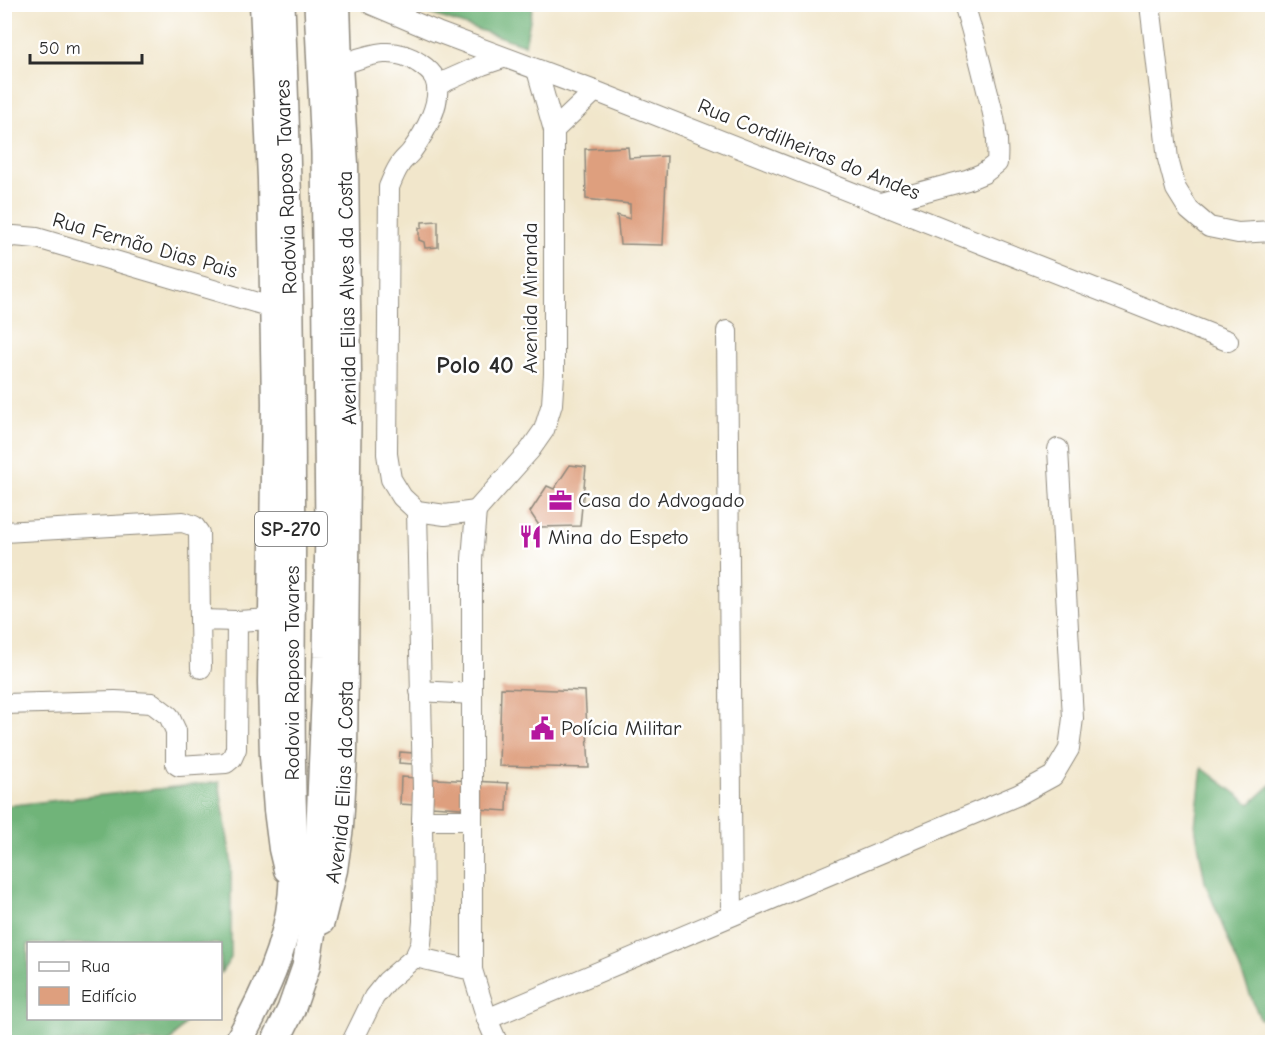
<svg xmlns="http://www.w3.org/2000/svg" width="1277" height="1047" viewBox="0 0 1277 1047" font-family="'Comic Neue',sans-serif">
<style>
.forest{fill:#6fb479;stroke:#4d7052;stroke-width:1.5}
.building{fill:#de9f7e}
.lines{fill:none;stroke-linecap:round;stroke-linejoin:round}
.minor-casing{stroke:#8e887b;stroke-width:22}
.major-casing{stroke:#8e887b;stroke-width:27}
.highway-casing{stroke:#8e887b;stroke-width:30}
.minor{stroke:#fff;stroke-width:20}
.major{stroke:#fff;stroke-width:24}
.highway{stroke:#fff;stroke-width:27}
.labels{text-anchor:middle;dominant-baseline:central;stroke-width:5;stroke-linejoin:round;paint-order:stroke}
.shield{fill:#fff;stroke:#6b6b6b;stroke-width:1.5}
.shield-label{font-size:20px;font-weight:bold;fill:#2b2b2b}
.street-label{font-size:21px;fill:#2b2b2b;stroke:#fff}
.poi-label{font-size:21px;fill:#2b2b2b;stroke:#fff;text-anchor:start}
.quarter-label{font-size:24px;font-weight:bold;fill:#2b2b2b;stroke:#fff}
</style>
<rect width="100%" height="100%" fill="#fff"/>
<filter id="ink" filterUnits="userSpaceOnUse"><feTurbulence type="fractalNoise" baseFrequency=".0167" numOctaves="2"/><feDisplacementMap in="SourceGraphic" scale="12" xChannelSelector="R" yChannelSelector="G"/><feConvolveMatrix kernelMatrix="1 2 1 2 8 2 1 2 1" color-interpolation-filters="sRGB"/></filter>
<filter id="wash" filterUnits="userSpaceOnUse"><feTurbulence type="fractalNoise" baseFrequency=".008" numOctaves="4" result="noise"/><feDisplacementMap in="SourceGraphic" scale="24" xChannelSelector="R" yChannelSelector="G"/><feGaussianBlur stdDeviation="1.35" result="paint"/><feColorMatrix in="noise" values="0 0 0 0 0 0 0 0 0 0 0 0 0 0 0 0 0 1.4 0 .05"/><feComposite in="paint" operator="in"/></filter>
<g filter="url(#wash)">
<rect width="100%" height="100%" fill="#f1e6cb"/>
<!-- forest -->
<g class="forest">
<polygon points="403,5 533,5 525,45"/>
<polygon points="1202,768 1250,804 1272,784 1272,1018 1260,1019 1205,882 1195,826"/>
<polygon points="219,782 231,860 231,958 221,973 220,944 28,944 28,1018 188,1019 170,1042 5,1042 5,806"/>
</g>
<g id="blocks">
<!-- building -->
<g class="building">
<polygon points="628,147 629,158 667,156 663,245 620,244 617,215 630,219 630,204 586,199 585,149"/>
<polygon points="438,221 438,247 425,248 424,242 419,240 419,228 422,227 422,222"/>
<polygon points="570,465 586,467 580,526 540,527 530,512 547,486 554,489"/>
<polygon points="501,688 585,691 589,768 499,766"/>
<polygon points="400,752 413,753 413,764 399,763"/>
<polygon points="401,777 508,783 507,811 400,804"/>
</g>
</g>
</g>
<g filter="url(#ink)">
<use href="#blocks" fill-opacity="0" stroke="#8e887b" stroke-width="1.5"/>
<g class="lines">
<defs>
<g id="minor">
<polyline points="371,4 437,32 595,91 1228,341"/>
<polyline points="1150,4 1168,159 1176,189 1189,210 1209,227 1238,233 1272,231"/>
<path d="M 340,65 C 367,56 392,44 419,63 C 425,67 432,72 435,79 C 444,101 424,134 411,152 C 407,157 402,160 399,166 C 395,172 392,180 389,187 L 387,454 L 391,479 L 402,497 L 417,511 L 445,515 L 476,511"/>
<polyline points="437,85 482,65 503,58"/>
<polyline points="554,130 595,91"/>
<path d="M 881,203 L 967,180 L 984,173 L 997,163 C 999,136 994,115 987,90 C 980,61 973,33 964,4"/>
<polyline points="4,239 14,236 37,238 271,307"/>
<polyline points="727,331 732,915"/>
<polyline points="476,511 472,559 472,970 487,1019 497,1042"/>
<polyline points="476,511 530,450 544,430 552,404 554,374 554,130 537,70"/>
<polyline points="4,532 183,522 194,526 199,533 200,620"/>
<polyline points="201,668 200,620 237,621 271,619"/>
<polyline points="420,691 472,694"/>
<polyline points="4,704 115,701 152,703 169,716 176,731 176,764 179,766 226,763 232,758 236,749 237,621"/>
<polyline points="422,820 472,820"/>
<polyline points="415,957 472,970"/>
<polyline points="487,1019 1018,795 1053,776 1069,749 1073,718 1058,449"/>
<polyline points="352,1042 374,997 387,981 415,957 421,944 423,921 422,820 423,789 417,511"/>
</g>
<g id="major">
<polyline points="262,4 270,179 274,404 270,683 272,756 276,810 281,849 286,870"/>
<path id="s1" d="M 322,922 L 335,870 L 341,827 L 345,753 L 349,373 L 346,164 L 340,65 L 338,4"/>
</g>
<g id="highway">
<path d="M 238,1042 C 263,997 287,947 292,895 C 295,862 293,828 292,795 C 291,749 291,704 291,658 C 293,440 290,222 281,4"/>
<polyline points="275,1042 291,1010 306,967 315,913 318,871 327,657 329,526 325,152 318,4"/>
</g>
</defs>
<!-- minor casing -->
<use href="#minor" class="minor-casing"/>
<!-- major casing -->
<use href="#major" class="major-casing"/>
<!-- highway casing -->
<use href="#highway" class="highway-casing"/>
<!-- minor -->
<use href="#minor" class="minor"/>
<!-- major -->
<use href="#major" class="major"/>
<!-- highway -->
<use href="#highway" class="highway"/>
</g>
</g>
<!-- icons -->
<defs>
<symbol id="office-bare" viewBox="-9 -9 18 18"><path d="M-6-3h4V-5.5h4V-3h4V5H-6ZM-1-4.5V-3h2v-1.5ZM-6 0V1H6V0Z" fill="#b5179e" stroke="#fff" stroke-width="2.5" paint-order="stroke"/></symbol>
<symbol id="restaurant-bare" viewBox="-9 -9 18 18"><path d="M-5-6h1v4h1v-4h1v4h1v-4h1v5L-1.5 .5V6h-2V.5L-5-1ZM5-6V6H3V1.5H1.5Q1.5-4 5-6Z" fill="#b5179e" stroke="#fff" stroke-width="2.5" paint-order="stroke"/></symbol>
<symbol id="civic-bare" viewBox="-9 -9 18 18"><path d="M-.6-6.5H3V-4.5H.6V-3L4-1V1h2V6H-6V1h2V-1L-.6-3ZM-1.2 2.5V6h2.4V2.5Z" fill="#b5179e" stroke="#fff" stroke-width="2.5" paint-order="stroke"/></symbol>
</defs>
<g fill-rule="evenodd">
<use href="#office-bare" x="544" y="484" width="33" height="33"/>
<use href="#restaurant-bare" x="514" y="520" width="33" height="33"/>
<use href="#civic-bare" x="526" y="712" width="33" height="33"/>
</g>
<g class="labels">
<!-- shield labels -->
<rect class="shield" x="255" y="512" width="72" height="34" rx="4.5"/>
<g class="shield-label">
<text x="291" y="529">SP-270</text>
</g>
<!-- street labels -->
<g class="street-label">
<text transform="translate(809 149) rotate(22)">Rua Cordilheiras do Andes</text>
<text transform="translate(286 187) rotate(-92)">Rodovia Raposo Tavares</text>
<text transform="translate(145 245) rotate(16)">Rua Fernão Dias Pais</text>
<text transform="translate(347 298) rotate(-91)">Avenida Elias Alves da Costa</text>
<text transform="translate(530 298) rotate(-90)">Avenida Miranda</text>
<text transform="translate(292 673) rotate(-90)">Rodovia Raposo Tavares</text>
<text stroke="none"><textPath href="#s1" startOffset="142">Avenida Elias da Costa</textPath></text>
</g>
<!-- poi labels -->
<g class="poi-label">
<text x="578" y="500">Casa do Advogado</text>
<text x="548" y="537">Mina do Espeto</text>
<text x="561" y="728">Polícia Militar</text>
</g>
<!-- quarter labels -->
<g class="quarter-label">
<text x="475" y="365">Polo 40</text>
</g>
</g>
<!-- margin -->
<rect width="1277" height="1047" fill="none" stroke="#fff" stroke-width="24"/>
<!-- legend -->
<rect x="27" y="942" width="195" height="78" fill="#ffffff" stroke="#aaaaaa" stroke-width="1.5"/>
<rect x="39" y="962" width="30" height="9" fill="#ffffff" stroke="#aaaaaa" stroke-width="1.5"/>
<text x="81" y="972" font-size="18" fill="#2b2b2b">Rua</text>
<rect x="39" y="987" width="30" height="18" fill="#de9f7e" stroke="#aaaaaa" stroke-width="1.5"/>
<text x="81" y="1002" font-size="18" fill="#2b2b2b">Edifício</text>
<!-- scale -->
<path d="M30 54v9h112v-9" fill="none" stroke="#2b2b2b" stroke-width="3"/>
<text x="39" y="54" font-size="18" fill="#2b2b2b" stroke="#ffffff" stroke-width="4.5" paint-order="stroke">50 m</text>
</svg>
